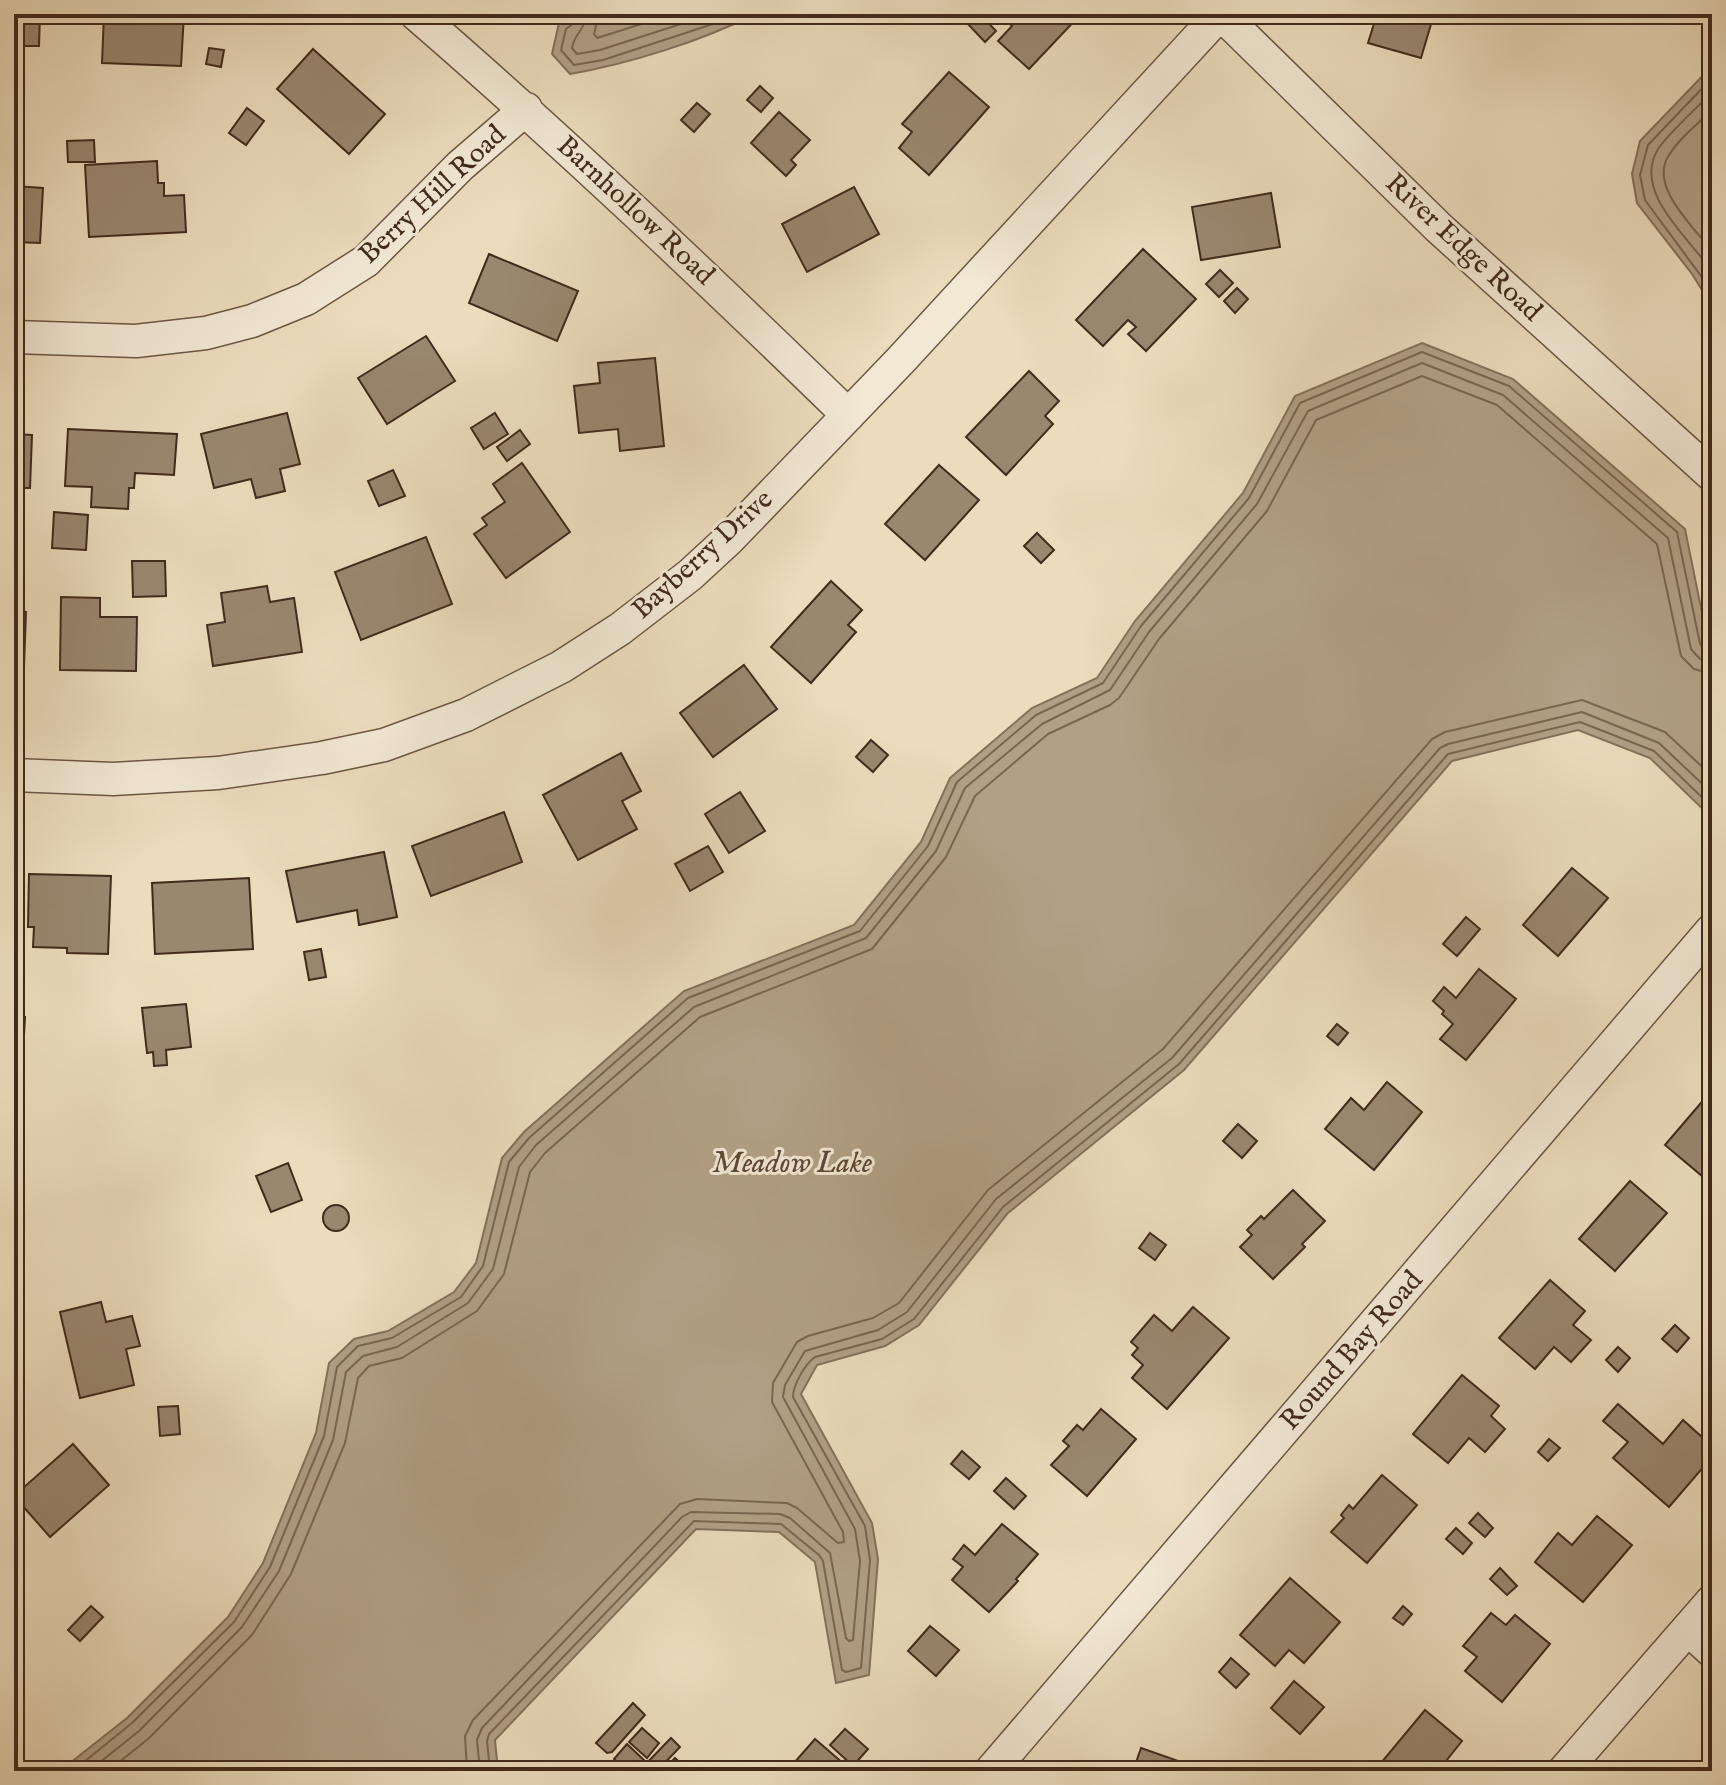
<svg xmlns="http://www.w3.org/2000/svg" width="1726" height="1785" viewBox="0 0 1726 1785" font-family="'IM FELL English',serif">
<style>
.water{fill:#b1a086;stroke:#84715b;stroke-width:2}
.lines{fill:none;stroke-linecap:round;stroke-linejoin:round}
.shore{stroke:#796650;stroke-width:2}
.building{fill:#99876f;stroke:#412b1b;stroke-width:2}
.minor-casing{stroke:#6c5744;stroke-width:35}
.minor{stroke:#f2e8d4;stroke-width:32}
.labels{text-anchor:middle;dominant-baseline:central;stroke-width:6;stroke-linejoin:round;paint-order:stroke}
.street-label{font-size:28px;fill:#412b1b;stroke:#f2e8d4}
.water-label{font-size:30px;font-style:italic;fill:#5d4836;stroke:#f2e8d4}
</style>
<rect width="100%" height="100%" fill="#ebdcbd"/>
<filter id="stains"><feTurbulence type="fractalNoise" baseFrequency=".0025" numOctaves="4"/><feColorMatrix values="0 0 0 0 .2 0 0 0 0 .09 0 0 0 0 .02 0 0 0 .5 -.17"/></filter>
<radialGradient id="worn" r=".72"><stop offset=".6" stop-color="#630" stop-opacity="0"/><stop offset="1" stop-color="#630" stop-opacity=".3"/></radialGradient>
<!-- water -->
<g class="water">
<path d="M 574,14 L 755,14 C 702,41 628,64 570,74 L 552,54 L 559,23 Z"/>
<polygon points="1712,66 1712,306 1692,274 1637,203 1632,174 1640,141"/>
<polygon points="1422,343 1513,379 1685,529 1712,662 1712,818 1650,758 1578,730 1452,761 1184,1070 1008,1213 919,1325 885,1346 817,1365 801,1394 872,1523 878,1559 869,1675 836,1683 815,1562 779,1532 696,1529 495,1740 498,1771 60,1771 127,1718 228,1617 263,1563 316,1433 329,1363 354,1339 388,1331 454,1292 476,1263 502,1158 524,1132 684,991 854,925 921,842 950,778 1032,708 1097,678 1135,621 1243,493 1295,396"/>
</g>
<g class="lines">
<!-- shore -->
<g class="shore">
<polyline points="577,14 575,22 566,29 561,50 574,65 603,60 725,20 738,14"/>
<path d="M 587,14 C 586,28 574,34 572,48 L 577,54 L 600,50 L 712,14"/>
<polyline points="599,14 594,34 597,38 673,14"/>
<polyline points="1712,78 1648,145 1640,175 1645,200 1712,291"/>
<path d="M 1712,92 C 1699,106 1664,137 1657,151 C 1633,194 1691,239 1712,272"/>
<path d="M 1712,110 C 1698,124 1679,138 1669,155 C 1648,186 1694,227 1712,251"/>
<polyline points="73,1771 132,1723 234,1622 270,1567 324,1436 337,1367 358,1346 392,1338 461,1297 483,1266 509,1162 529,1138 688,998 860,931 928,846 957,782 1036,715 1103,683 1141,626 1249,498 1300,403 1422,352 1509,386 1677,532 1700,644 1705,651 1712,652"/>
<polyline points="89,1771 139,1731 242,1627 279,1571 333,1440 346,1372 363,1356 397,1347 468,1303 493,1269 519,1167 536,1145 694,1007 866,938 936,851 965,788 1042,724 1110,690 1149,632 1257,504 1308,411 1422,363 1503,395 1668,538 1691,649 1700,659 1712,662"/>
<polyline points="108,1771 148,1739 252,1635 291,1574 345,1443 358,1378 369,1366 402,1358 477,1311 504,1274 530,1172 545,1153 700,1017 872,949 946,857 975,796 1048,734 1110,705 1119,698 1159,639 1267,511 1316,420 1422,376 1497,405 1657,544 1681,656 1694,669 1712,674"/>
<polyline points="467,1771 465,1736 473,1720 680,1504 697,1499 787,1503 797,1508 838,1543 844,1542 843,1532 772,1402 773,1383 797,1342 808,1336 873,1318 899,1303 988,1190 1163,1049 1432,739 1445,732 1582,700 1665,732 1712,776"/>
<polyline points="480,1771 477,1740 482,1728 682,1517 691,1512 780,1514 790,1518 830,1553 846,1638 849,1641 853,1640 860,1561 855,1529 783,1397 785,1385 805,1351 878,1330 907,1312 996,1199 1172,1058 1440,748 1448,744 1582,712 1659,743 1712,793"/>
<path d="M 490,1771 L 487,1741 L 489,1734 L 694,1521 L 781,1524 L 819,1555 L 823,1561 L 842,1670 L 846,1672 L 861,1668 L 870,1560 L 865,1526 L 793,1397 C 793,1385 805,1364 815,1357 L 882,1339 L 914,1319 L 1003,1207 L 1179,1064 L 1448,754 L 1580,722 L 1654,751 L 1712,807"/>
</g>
</g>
<!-- building -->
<g class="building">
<polygon points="14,14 40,14 39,46 19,46 19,59 14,59"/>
<polygon points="104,14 184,14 181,66 102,63"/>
<polygon points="975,14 980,14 996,31 985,42 966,22"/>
<polygon points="1004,14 1081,14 1029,69 998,41 1012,26 1002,16"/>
<polygon points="1377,14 1434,14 1421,58 1368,43"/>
<polygon points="209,48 224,50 221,67 206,64"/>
<polygon points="313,49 385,114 349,154 277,89"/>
<polygon points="949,72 989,107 929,175 899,148 912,132 902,124"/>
<polygon points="760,86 773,98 761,112 747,100"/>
<polygon points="697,103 710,114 694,132 681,120"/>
<polygon points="247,108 264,121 246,145 229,133"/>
<polygon points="779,112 810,140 791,160 796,165 786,176 751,143"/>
<polygon points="94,140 95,162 68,162 67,141"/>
<polygon points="157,161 158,183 164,183 164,196 184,195 186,232 89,237 85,165"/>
<polygon points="14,186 43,188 40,243 14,242"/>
<polygon points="854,187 879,234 807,272 782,224"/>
<polygon points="1271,193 1280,247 1201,260 1192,207"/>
<polygon points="1143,249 1196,299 1146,351 1128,334 1136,327 1128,320 1103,346 1076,320"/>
<polygon points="489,254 578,291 557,341 469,303"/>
<polygon points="1220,270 1233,283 1219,297 1206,284"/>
<polygon points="1237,288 1248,299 1235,313 1224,301"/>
<polygon points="426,336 455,381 387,424 358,378"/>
<polygon points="655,358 664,446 620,451 618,429 579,433 574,386 600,383 598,363"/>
<polygon points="1029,371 1059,401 1045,416 1053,424 1006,475 966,437"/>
<polygon points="287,413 300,464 280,469 285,491 256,498 251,479 214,488 201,434"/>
<polygon points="495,413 508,434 484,449 471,428"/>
<polygon points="68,429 177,434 174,475 135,473 134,488 129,488 128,509 91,507 92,487 65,486"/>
<polygon points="520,430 530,444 507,461 497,447"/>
<polygon points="14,434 32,435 30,488 14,488"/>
<polygon points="522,463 570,532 506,578 474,534 487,525 482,518 505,502 493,484"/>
<polygon points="939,465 979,500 925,560 885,524"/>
<polygon points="393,470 405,496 379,506 368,481"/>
<polygon points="54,512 88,515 86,550 52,548"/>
<polygon points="1037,533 1054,550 1041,563 1024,546"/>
<polygon points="426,537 452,604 361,640 335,572"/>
<polygon points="132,561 165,561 166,596 133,597"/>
<polygon points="831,581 862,610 848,625 856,632 811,683 771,647"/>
<polygon points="267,586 270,602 294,598 302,652 213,666 207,625 225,622 221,593"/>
<polygon points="61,597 100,598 100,617 137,617 136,671 60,670"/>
<polygon points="14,611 26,612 24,667 14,666"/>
<polygon points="744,665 777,709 713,757 680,713"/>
<polygon points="871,740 888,755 873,772 856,757"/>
<polygon points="621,753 641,791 622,801 637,829 578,860 543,795"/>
<polygon points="740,792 765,831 729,853 705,814"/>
<polygon points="504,812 522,862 431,896 412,846"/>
<polygon points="708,846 723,872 690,891 675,864"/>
<polygon points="384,852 397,917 359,925 357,910 297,922 286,871"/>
<polygon points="1572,868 1608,898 1558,956 1523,925"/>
<polygon points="29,874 111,876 108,954 67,953 67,948 33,947 34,927 28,927"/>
<polygon points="249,878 253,949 155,954 152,883"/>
<polygon points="1466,917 1480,929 1457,956 1443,944"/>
<polygon points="321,949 326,977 309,980 304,952"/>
<polygon points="1479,969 1516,999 1466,1060 1440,1039 1453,1024 1442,1014 1444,1011 1433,1001 1444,987 1456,998"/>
<polygon points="186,1004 191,1047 166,1050 167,1065 154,1066 153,1052 147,1053 142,1008"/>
<polygon points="14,1017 25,1017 24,1035 14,1035"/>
<polygon points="1337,1024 1348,1033 1338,1045 1327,1036"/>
<polygon points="1387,1082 1422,1112 1374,1170 1325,1129 1351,1098 1364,1110"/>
<polygon points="1712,1090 1712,1164 1702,1176 1665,1145"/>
<polygon points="1238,1124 1257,1141 1242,1158 1223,1141"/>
<polygon points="288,1163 302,1200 271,1212 256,1176"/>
<polygon points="1630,1181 1667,1213 1615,1271 1579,1239"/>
<polygon points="1293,1190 1325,1221 1302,1244 1305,1247 1273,1279 1240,1247 1252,1235 1247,1230 1261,1216 1264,1219"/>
<circle cx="336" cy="1218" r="13"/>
<polygon points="14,1211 24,1214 14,1248"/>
<polygon points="1150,1233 1166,1245 1155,1260 1139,1248"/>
<polygon points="1550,1280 1585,1311 1573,1325 1591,1340 1571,1362 1554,1347 1535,1369 1499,1338"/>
<polygon points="101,1302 106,1322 132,1316 140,1346 126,1349 134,1385 80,1398 60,1312"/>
<polygon points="1193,1307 1229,1338 1167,1409 1132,1378 1143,1365 1132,1355 1138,1348 1131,1342 1154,1315 1172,1331"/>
<polygon points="1675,1325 1689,1338 1677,1352 1662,1339"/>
<polygon points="1618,1347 1630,1358 1618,1372 1606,1360"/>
<polygon points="1462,1375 1499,1406 1491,1416 1505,1429 1485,1452 1469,1438 1448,1463 1413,1434"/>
<polygon points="1618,1404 1663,1444 1683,1420 1712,1446 1712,1457 1669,1507 1613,1458 1628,1442 1603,1421"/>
<polygon points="178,1406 180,1434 160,1436 158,1407"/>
<polygon points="1101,1409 1136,1439 1087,1496 1051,1465 1069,1446 1063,1441 1077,1425 1083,1430"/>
<polygon points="1549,1439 1560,1448 1548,1461 1538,1452"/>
<polygon points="73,1444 109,1485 50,1537 14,1496"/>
<polygon points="962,1451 980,1467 969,1479 951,1464"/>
<polygon points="1382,1475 1417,1505 1367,1563 1331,1532 1344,1518 1341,1515 1349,1505 1353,1509"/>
<polygon points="1006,1478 1026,1496 1014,1509 994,1491"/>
<polygon points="1478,1513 1493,1528 1485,1537 1469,1523"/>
<polygon points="1597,1516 1632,1545 1583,1602 1535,1562 1558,1533 1572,1545"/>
<polygon points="1002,1524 1038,1554 1016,1579 1018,1581 989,1612 952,1580 963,1567 953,1559 964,1545 975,1555"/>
<polygon points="1456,1528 1472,1543 1463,1554 1446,1539"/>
<polygon points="1500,1568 1517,1586 1507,1595 1490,1579"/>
<polygon points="1290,1578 1340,1622 1304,1663 1289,1650 1275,1666 1240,1635"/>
<polygon points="91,1606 103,1617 80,1641 68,1630"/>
<polygon points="1403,1606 1412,1614 1403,1625 1393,1618"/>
<polygon points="1491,1613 1506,1625 1515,1615 1550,1644 1502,1702 1465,1671 1477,1657 1463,1646"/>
<polygon points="930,1626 959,1650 936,1676 908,1651"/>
<polygon points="1231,1658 1249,1674 1236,1688 1219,1672"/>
<polygon points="1294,1681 1324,1707 1300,1734 1271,1708"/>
<polygon points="633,1703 645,1715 612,1752 607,1753 596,1743"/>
<polygon points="1425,1710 1462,1741 1438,1771 1378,1771 1376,1769"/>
<polygon points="642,1728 659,1743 647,1758 629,1742"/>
<polygon points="845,1729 868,1749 853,1766 830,1745"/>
<polygon points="671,1738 680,1747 657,1771 646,1771 642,1768"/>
<polygon points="815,1739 851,1770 850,1771 787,1771"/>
<polygon points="627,1744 645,1761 635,1771 627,1771 614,1759"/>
<polygon points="1141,1748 1187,1764 1186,1767 1196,1771 1133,1771"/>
<polygon points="675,1758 689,1771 663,1771"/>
</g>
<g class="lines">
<defs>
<g id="minor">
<path d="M 416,14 C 565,143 707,278 848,415"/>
<polyline points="1221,14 1439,228 1712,475"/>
<polyline points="14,337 136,341 206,333 252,321 306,299 366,261 460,166 526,109"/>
<polyline points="14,775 113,779 218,773 322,758 384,745 466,715 561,667 620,629 690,575 729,539 900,361 1220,14"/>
<polyline points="1688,1629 1712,1651"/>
<polyline points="991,1771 1712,930"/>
<polyline points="1564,1771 1712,1601"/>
</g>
</defs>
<!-- minor casing -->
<use href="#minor" class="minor-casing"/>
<!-- minor -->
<use href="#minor" class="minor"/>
</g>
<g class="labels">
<!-- street labels -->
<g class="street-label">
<text transform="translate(433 195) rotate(-43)">Berry Hill Road</text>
<text transform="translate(635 211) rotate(43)">Barnhollow Road</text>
<text transform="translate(1463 248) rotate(43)">River Edge Road</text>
<text transform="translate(703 555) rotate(-42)">Bayberry Drive</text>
<text transform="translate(1352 1351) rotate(-49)">Round Bay Road</text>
</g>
<!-- water labels -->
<g class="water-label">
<text x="792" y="1164">Meadow Lake</text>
</g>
</g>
<!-- margin -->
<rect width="1726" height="1785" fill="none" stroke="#ebdcbd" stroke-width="48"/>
<rect x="16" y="16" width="1694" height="1753" fill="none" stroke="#412b1b" stroke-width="4"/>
<rect x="24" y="24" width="1678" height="1737" fill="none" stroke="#412b1b" stroke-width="2"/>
<rect width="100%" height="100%" filter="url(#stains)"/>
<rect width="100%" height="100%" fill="url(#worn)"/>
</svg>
